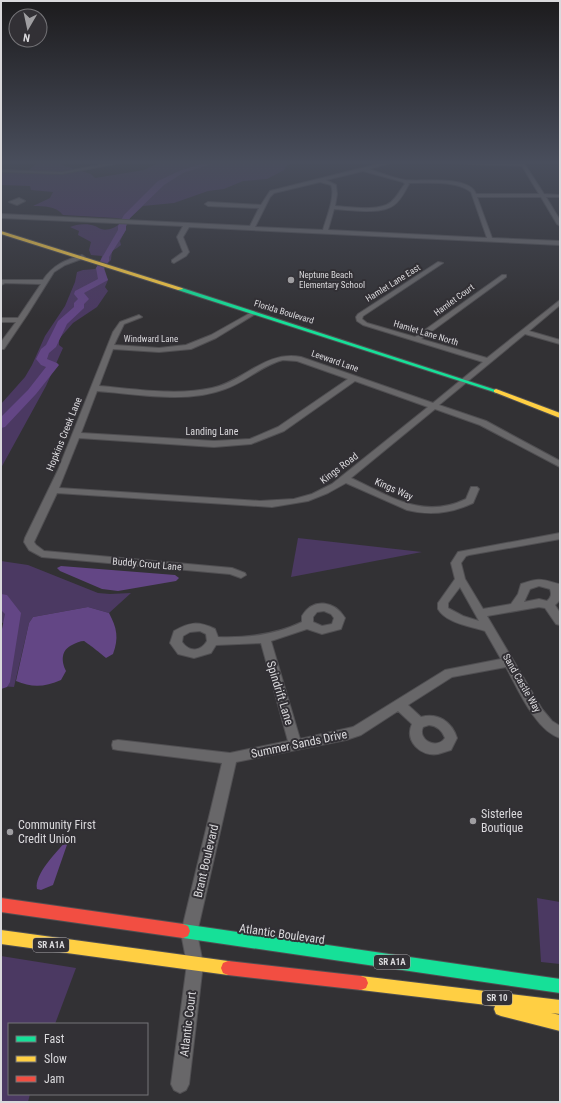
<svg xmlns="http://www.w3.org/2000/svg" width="561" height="1103" viewBox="0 0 561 1103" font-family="'Roboto Condensed',sans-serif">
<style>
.green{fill:#4b3962}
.water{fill:#634685}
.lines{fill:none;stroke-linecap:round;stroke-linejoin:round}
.river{fill:#634685;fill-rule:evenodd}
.street-casing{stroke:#504f52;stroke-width:2}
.fast-casing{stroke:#504f52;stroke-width:2}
.slow-casing{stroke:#504f52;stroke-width:2}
.jam-casing{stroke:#504f52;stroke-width:2}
.street{fill:#686769;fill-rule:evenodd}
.fast{fill:#16e098;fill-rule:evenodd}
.slow{fill:#ffcf43;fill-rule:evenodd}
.jam{fill:#f24e42;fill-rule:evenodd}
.poi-dot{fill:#9f9ea1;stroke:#323035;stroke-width:1.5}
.labels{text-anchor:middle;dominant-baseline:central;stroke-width:4;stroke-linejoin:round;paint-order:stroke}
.far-poi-label{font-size:9px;fill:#dad9dc;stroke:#323035;text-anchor:start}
.far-street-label{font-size:9px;fill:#dad9dc;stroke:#323035}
.shield{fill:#323035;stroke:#a8a6aa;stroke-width:1}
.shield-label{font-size:9px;font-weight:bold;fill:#dad9dc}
.street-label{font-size:10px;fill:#dad9dc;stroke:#323035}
.near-street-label{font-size:12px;fill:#dad9dc;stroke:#323035}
.near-poi-label{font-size:12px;fill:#dad9dc;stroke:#323035;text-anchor:start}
</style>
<rect width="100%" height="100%" fill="#323134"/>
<!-- green -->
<g class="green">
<path d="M 37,163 L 64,163 L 62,165 L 91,174 L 95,178 L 144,170 L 158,163 L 295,163 L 287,165 L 284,170 L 267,179 L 243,181 L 224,189 L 208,191 L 174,203 L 143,206 L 128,220 L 116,218 L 63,215 C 56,206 44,206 33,206 L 50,198 L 53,192 L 31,190 L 30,186 L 1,185 L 1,173 L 5,169 L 28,171 Z"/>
<path d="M 119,224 L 127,225 L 124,228 L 125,231 L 120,241 L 121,245 L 117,248 L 112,251 L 111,260 L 108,263 L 101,260 L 102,256 L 91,255 L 89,250 L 91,242 L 78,235 L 79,231 L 70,227 C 76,224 88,223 95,226 C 96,226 100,229 101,229 C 107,231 115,228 119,224 Z"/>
<polygon points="98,266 105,268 103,271 108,280 105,287 108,291 97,307 73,323 59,339 59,345 63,348 46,386 1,468 1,404 25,377 32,365 45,336 65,306 75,282 77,272 83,270 95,269"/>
<polygon points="298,538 422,552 291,577"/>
<polygon points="1,561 28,565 98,593 110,594 131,593 109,613 88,607 33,617 29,623 14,687 1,686 1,659 7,625 1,622"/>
<polygon points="537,898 560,902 560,964 541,962"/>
<polygon points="1,956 76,968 55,1024 9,1024 9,1094 30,1094 28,1102 1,1102"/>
</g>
<!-- water -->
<g class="water">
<polygon points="61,566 175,575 179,578 176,581 118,591 102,589 60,571 57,568"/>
<path d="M 88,607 L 109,613 C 117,628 119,638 113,654 L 106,658 C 103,655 86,642 84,641 C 80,641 76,643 72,645 C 61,650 61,661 66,671 L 61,680 C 45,687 32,688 16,681 L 29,623 L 33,617 Z"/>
<path d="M 69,839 L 53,885 L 41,890 L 37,889 C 34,874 57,852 66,841 Z"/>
</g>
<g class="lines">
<!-- river -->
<g class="river">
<polygon points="204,163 215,163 183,173 164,185 130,218 126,226 126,230 109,257 109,261 104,268 108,280 84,293 89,299 84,304 84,308 67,324 56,347 49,353 47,359 57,363 59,365 36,394 5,427 1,428 1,417 28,390 46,367 41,365 36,359 41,349 46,345 58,321 74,307 74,303 78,299 74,294 75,291 98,279 96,268 118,230 118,226 124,215 158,181 179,171"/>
<polygon points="1,594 7,595 21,613 10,682 7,687 1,689 1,634 5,614 1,610"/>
</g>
<defs>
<g id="street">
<polygon points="109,163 120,163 62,174 1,172 1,170 62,172"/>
<path d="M 382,163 L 390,163 L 369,169 C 381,173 393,178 405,180 C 422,182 469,175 476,194 L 539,194 L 522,166 L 444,163 L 524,163 L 544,194 L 560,195 L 560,197 L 546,197 L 560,220 L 560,226 L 557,224 L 541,197 L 477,197 L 492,238 L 560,241 L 560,245 L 189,227 L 183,237 L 189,252 L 186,256 L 174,263 L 172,262 L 172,260 L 183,252 L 177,237 L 183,226 L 1,218 L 1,214 L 250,226 L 259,208 L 208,206 L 205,204 L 208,202 L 261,205 L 270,191 ZM 363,171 L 403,182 L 405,184 C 400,190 397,197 391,202 C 379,212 350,207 335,206 L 337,194 L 336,185 L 326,180 ZM 320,182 L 331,185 C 336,195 326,219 323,230 L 255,227 L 270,197 L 274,193 ZM 408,183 C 426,183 457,180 471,192 L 487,238 L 328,230 L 334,209 C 351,210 381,215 394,205 C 401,200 405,191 409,184 Z"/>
<polygon points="19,198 25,201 17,205 9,202"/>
<path d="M 82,255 L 85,257 L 84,258 L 65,265 L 54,272 L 27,315 L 4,349 L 1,349 L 1,342 L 16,322 L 1,322 L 1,318 L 18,318 L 41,284 L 5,283 L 1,285 L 1,280 L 43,280 C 53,265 65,260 82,255 Z"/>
<path d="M 438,262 L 443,263 L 363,316 L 362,319 L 367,323 L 415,337 L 502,275 L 506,275 L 506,277 L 421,339 L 487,358 L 560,300 L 560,305 L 529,331 L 560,340 L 560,344 L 525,334 L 439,405 L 486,421 L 560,461 L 560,467 L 480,425 L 435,409 L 351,478 C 390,496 423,520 466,499 L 471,487 L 477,487 L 479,489 L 473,503 C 452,513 430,516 407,510 L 346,483 L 328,493 L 308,501 L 272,507 L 57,493 L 34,542 L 36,545 L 44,551 L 232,568 L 245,573 L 246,575 L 241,578 L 230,574 L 42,557 L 29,550 L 24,542 L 25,538 L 58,470 L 113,332 L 120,322 L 139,315 L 142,317 L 124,324 L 114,345 L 159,348 L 186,345 L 211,335 L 252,312 L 257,313 L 216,338 L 191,349 L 159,352 L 113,349 L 99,386 C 136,389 176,396 212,388 C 244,381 266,350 301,357 L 433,403 L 483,362 L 363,325 L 357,321 L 356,317 L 358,314 ZM 283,360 L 297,361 L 348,379 L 278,427 L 250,439 L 214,441 L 81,433 L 97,391 C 138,394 186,404 225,389 C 246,382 262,365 283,360 ZM 355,381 L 428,407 L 332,484 L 312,494 L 294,499 L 260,501 L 59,488 L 79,438 L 214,447 L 251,444 L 284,431 Z"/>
<path d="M 560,533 L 560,539 L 469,555 L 466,556 L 461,563 L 465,579 L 483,609 L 511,604 L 518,594 L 521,584 C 540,578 540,579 559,584 L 560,600 L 555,605 L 560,613 L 560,625 L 556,624 L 545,608 L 539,607 L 487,616 L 542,709 L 552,721 L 560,726 L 560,738 C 535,730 518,689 506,667 L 452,677 L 408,705 L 421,717 C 438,712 452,722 457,738 L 451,750 C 447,751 442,753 438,754 C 421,757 404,741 412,724 L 398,711 L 361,735 L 346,740 L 236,762 L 197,933 L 203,964 L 189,1084 L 186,1090 L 180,1093 L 174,1090 L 171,1084 L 187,964 L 181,933 L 222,763 L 118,750 L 113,749 L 112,745 L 113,741 L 118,740 L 230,753 L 288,741 L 261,643 L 216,645 L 211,653 L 194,658 L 178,654 L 170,643 L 174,631 C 190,622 198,621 215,629 L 218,637 C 248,638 275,635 302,622 L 302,616 C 313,597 335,601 345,618 L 341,629 L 322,634 L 307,629 L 271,641 L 300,739 L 353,727 L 445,670 L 501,659 L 485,631 C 470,626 446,623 438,609 L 438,603 L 455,579 L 451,563 L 458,552 ZM 539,586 L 550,589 C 552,595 551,597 547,601 L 539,599 L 524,602 L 530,589 ZM 460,587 L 479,621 L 463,616 L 448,608 L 448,603 ZM 324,611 L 331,614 L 334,618 L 332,624 L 322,626 L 313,622 L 313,617 L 317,612 ZM 200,631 L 206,634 L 207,641 C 201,651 190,653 182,642 L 183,636 L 190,632 ZM 429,725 C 437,726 442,730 445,738 C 437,750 417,740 423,727 Z"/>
</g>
<g id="fast">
<polygon points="1,163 4,163 1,165"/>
<polygon points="178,288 182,288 499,391 496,393 494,392 178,290"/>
<polygon points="183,924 560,979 560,993 183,938 178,936 176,931 178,926"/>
</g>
<g id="slow">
<polygon points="1,231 182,288 183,289 178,290 1,234"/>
<polygon points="496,389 560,413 560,418 494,392 494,390"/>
<polygon points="1,930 228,961 233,963 235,968 233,973 228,975 1,944"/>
<polygon points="361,976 560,1000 560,1014 551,1013 560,1015 560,1031 501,1016 496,1014 494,1009 495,1006 361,990 356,988 354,983 356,978"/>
</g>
<g id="jam">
<polygon points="1,898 183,924 188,926 190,931 188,936 183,938 1,912"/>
<polygon points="228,961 361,976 366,978 368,983 366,988 361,990 228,975 223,973 221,968 223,963"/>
</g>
</defs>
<!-- street casing -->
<use href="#street" class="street-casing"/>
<!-- fast casing -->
<use href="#fast" class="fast-casing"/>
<!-- slow casing -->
<use href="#slow" class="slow-casing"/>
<!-- jam casing -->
<use href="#jam" class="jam-casing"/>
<!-- street -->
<use href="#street" class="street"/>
<!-- fast -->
<use href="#fast" class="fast"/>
<!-- slow -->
<use href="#slow" class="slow"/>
<!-- jam -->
<use href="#jam" class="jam"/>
</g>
<!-- sky -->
<linearGradient id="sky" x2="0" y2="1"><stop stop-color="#1c1b1d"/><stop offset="0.51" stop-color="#494e5c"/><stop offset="1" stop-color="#494e5c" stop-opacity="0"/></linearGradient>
<rect width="561" height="318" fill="url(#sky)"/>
<!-- markers -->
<g class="poi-dot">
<circle cx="291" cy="280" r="4"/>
<circle cx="473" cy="821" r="4"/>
<circle cx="10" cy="832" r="4"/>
</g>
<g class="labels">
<!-- far-poi labels -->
<g class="far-poi-label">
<text x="299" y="275">Neptune Beach<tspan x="299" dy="10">Elementary School</tspan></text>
</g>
<!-- far-street labels -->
<g class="far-street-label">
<text transform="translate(393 283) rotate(-32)">Hamlet Lane East</text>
<text transform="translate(454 300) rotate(-36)">Hamlet Court</text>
<text transform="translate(284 312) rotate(17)">Florida Boulevard</text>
<text transform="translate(426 333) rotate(17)">Hamlet Lane North</text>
<text x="151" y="339">Windward Lane</text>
<text transform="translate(335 361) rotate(19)">Leeward Lane</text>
</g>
<!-- shield labels -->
<g class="shield">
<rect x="33" y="938" width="36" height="14" rx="3"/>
<rect x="374" y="955" width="36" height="14" rx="3"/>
<rect x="482" y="991" width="30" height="14" rx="3"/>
</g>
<g class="shield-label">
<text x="51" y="945">SR A1A</text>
<text x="392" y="962">SR A1A</text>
<text x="497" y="998">SR 10</text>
</g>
<!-- street labels -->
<g class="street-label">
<text x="212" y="431">Landing Lane</text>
<text transform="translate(64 434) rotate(-68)">Hopkins Creek Lane</text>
<text transform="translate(339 468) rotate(-37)">Kings Road</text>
<text transform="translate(394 489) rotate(24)">Kings Way</text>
<text transform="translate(147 564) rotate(5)">Buddy Crout Lane</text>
<text transform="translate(522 683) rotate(60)">Sand Castle Way</text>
</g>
<!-- near-street labels -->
<g class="near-street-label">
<text transform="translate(280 693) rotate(73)">Spindrift Lane</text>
<text transform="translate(299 744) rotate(-12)">Summer Sands Drive</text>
<text transform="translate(206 861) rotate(-77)">Brant Boulevard</text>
<text transform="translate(282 934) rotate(8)">Atlantic Boulevard</text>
<text transform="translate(188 1024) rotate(-83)">Atlantic Court</text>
</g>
<!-- near-poi labels -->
<g class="near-poi-label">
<text x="481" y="814">Sisterlee<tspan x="481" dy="14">Boutique</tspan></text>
<text x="18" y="825">Community First<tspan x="18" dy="14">Credit Union</tspan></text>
</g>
</g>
<!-- border -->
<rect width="561" height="1103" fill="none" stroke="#dad9dc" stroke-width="4"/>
<!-- legend -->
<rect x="8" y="1023" width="140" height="72" fill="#323035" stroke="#757478"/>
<rect x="16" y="1036" width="20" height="6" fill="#16e098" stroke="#757478"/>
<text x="44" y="1043" font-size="12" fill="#dad9dc">Fast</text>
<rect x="16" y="1056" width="20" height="6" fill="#ffcf43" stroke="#757478"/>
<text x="44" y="1063" font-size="12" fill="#dad9dc">Slow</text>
<rect x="16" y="1076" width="20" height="6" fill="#f24e42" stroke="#757478"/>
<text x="44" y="1083" font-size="12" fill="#dad9dc">Jam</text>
<!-- north arrow -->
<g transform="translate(28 28) rotate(189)"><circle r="19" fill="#323035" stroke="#757478"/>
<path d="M0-3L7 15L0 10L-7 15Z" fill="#9f9ea1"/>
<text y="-6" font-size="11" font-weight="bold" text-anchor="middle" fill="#dad9dc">N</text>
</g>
</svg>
